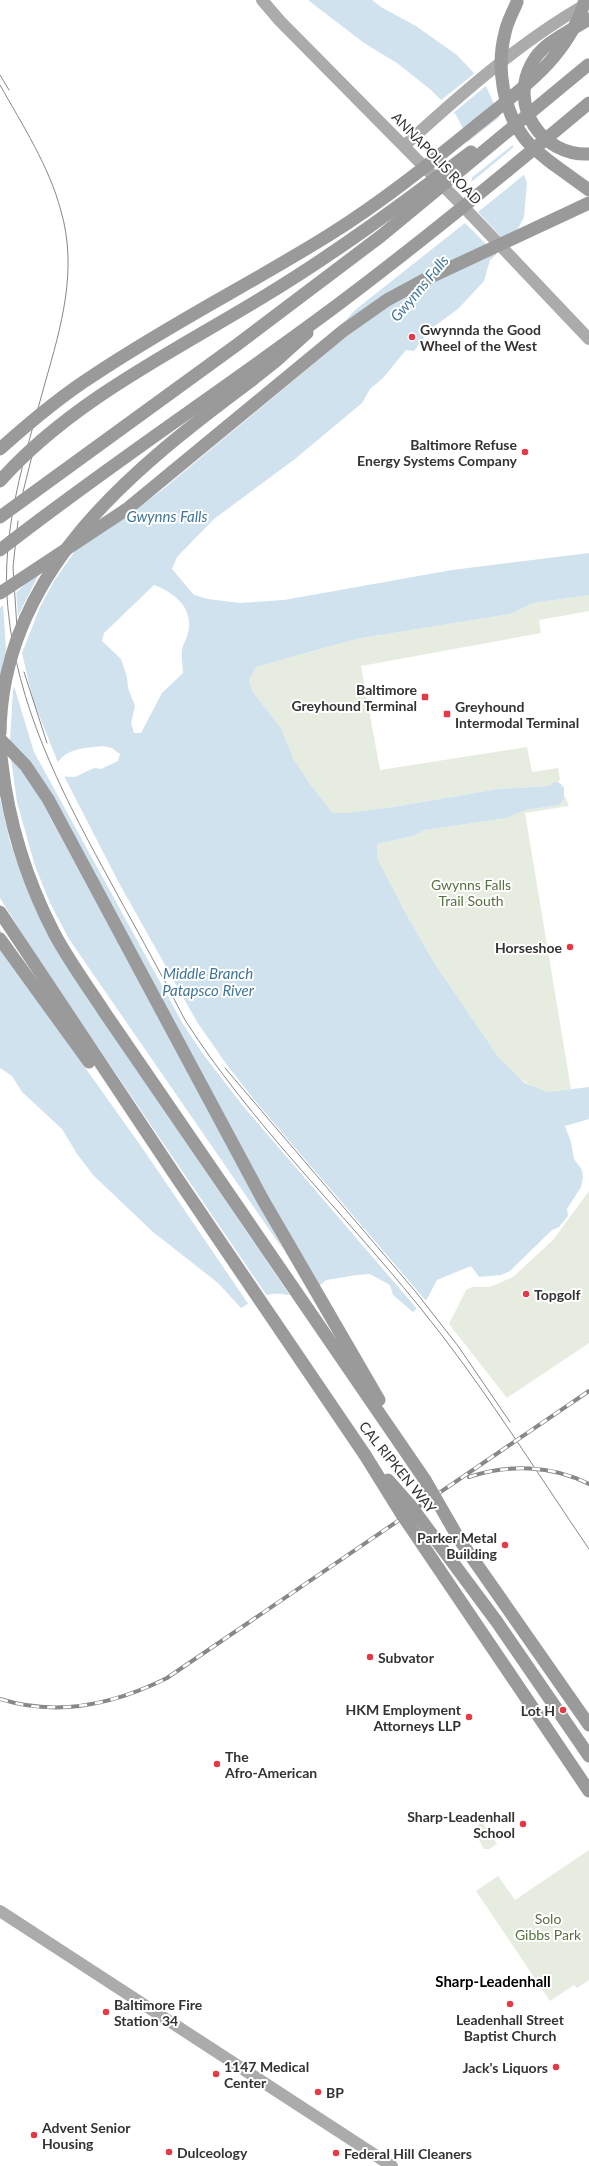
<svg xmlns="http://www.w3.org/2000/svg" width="589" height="2166" viewBox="0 0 589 2166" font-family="Lato,sans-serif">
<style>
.green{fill:#e6ecdf}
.water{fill:#cfe2ee;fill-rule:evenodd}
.pier{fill:#fff;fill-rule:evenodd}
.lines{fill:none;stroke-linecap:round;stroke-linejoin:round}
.major{stroke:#ababab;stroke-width:12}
.highway{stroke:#9a9a9a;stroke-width:13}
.tram{stroke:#888;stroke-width:1}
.rail-casing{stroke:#888;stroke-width:4}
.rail{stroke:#fff;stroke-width:2.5;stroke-dasharray:8;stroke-linecap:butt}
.highway-bridge{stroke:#9a9a9a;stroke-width:13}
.poi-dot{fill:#e63946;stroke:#fff;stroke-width:1.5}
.labels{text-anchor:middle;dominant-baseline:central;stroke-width:4;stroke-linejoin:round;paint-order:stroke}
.street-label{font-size:14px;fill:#333;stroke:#fff}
.poi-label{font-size:14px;font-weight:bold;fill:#333;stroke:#fff;text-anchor:start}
.park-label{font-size:14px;fill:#56703f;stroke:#fff}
.water-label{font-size:15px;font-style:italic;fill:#3f7597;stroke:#fff}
.neighbourhood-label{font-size:15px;font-weight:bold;fill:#000;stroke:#fff}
</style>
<rect width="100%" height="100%" fill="#fff"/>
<!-- green -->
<g class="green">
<polygon points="589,595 589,611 539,620 541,633 361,666 380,770 527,747 532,772 558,768 560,779 558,783 550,786 498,789 393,807 345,813 333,813 310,784 293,758 281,728 253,692 249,680 256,667 356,639 510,614 533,603"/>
<polygon points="565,796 569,806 525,813 571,1089 547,1092 533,1087 514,1074 499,1058 433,961 404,910 377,859 377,844 413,836 425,830 507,818 526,810 558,805"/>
<polygon points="589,1191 589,1343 507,1398 449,1324 466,1290 472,1287 490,1287 513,1277 553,1240"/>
<polygon points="482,1822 497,1844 489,1849 484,1849 473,1829"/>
<polygon points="589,1850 589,1980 577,1988 574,1985 550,2001 476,1891 498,1876 515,1900"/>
</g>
<!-- water -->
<path class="water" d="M 308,0 L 372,0 L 381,7 L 416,26 L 457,55 L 486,86 L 513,146 L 527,183 L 524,217 L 511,242 L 490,260 L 484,281 L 458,309 L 429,330 L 414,351 L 406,350 L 383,378 L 370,389 L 362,403 L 295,459 L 214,519 L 177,557 L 172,569 L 194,595 L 208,599 L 240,603 L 284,600 L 452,570 L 589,553 L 589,595 L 533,603 L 510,614 L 356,639 L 256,667 L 249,680 L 253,692 L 281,728 L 293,758 L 310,784 L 333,813 L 345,813 L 393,807 L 498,789 L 549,786 L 555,782 L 560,783 L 564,788 L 564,799 L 559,805 L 526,810 L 507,818 L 425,830 L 413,836 L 377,844 L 377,858 L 404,910 L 433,961 L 499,1058 L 525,1083 L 547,1092 L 589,1087 L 589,1119 L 565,1126 L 571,1142 L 574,1159 L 582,1170 L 583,1177 L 581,1187 L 567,1209 L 568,1216 L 559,1227 L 552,1230 L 510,1271 L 501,1275 L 479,1277 L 471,1266 L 437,1280 L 427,1299 L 413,1312 L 393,1295 L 390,1285 L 370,1274 L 357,1275 L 326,1280 L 304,1299 C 273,1290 268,1292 241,1308 L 218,1283 L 153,1232 L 94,1176 L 77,1154 L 62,1129 L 22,1092 L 12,1076 L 0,1068 L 0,608 L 34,576 L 110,514 L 157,479 L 320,347 L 358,307 L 422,250 L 469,195 L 472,178 L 466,134 L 456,115 L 431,90 L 397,63 L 364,43 ZM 154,585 C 175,593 194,608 188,633 C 187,639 182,645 182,651 C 181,658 183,665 183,673 L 162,693 L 141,733 L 134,733 L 131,723 L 135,706 L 128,688 L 127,677 L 121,659 L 102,641 L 104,633 ZM 102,746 L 112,748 L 120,754 L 118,761 L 101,769 L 94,768 L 75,777 L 52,776 C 60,748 78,749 102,746 Z"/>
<!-- pier -->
<g class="pier">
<polygon points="476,72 487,85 452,114 439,102"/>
<polygon points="501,116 514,144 470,179 465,144"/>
<path d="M 515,146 L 525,174 L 478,212 L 503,239 L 513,243 L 498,256 L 495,253 L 428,284 L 389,305 L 347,336 L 162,490 L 75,551 L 54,581 L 40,607 L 22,653 L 33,700 L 59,765 L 55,774 L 64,776 L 119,883 L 197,1022 L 227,1065 L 256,1102 L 427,1302 L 418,1310 L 243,1106 L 203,1054 L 183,1024 L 34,752 L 14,686 L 13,691 L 10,741 L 320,1289 L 304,1301 L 291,1297 L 76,981 L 52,943 L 33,904 L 10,842 L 0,799 L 0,676 L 6,650 L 3,603 L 16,590 L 18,616 L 39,574 L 65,543 L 111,511 L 98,524 L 340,329 L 487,245 L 465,223 L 345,318 L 421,249 L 467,195 L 469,184 ZM 11,759 L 29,778 L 284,1251 L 69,939 L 50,903 L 35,866 L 17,802 Z"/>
<polygon points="0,898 40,962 267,1296 249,1305 143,1149 20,976 0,929"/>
</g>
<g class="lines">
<!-- major -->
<g class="major">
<polyline points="262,0 280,21 458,201 589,339"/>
<path d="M 404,146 C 461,94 521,41 588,3"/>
<polyline points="0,1911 392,2166"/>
</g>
<!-- highway -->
<g class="highway">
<path d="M 589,19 C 569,32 543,42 532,63 C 508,106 542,156 589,154"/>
<polyline points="553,164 589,190"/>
<polyline points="252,380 276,361 307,333"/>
<polyline points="0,739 26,766 48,799 263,1200 379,1400"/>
<path d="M 0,744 C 5,810 24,875 54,933 C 69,961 88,987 105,1013 L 425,1480"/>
<polyline points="0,912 175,1175 365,1455"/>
<polyline points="0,939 89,1062"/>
<polyline points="459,1539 589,1725"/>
</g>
<!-- tram -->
<g class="tram">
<polyline points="0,75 9,90"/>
<path d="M 0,85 C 23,126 49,166 61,211 C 78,270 61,327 45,383 C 25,457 0,532 8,609 C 17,705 59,787 104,870 C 131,920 159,969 185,1020 C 251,1123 341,1210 418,1305 C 481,1382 533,1467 589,1549"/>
<polyline points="23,492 37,436"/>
<polyline points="18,521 13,567 18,643"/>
<polyline points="24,672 47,743"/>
<polyline points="225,1068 415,1291 458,1346 510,1422"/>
</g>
<defs>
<g id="rail">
<path d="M 469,1477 C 508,1464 551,1465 589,1484"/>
<path d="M 0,1699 C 57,1717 115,1704 167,1678 L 589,1391"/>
</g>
</defs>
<!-- rail casing -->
<use href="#rail" class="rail-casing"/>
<!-- rail -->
<use href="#rail" class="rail"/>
<!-- highway-bridge -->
<g class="highway-bridge">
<path d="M 517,2 C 513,12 507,22 505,33 C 496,67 503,111 525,139 C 533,149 543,156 553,164"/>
<path d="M 0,449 C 30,422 61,396 94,375 C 170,324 252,283 329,235 C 382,202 429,164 477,125 C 520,90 569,57 585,0"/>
<path d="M 0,481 C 71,401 173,352 263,297 C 336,253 403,203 471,152"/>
<polyline points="0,517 238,344 381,236 588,65"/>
<path d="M 0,550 C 110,464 228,387 340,303 C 425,239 508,171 589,103"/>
<polyline points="0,593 127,509 343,331 387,300 424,280 589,203"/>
<path d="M 0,733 C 2,571 134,468 252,380"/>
<polyline points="365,1455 401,1513 589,1791"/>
<polyline points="388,1480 410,1505 497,1622 589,1756"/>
<polyline points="425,1480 459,1539"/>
</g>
</g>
<!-- markers -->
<g class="poi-dot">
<circle cx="412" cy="337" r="4"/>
<circle cx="525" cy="452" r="4"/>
<rect x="421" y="693" width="8" height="8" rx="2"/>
<rect x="443" y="710" width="8" height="8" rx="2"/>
<circle cx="570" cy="947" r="4"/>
<circle cx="526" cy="1294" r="4"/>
<circle cx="505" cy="1545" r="4"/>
<circle cx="370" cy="1657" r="4"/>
<circle cx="563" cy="1710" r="4"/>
<circle cx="469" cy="1717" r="4"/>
<circle cx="217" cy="1764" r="4"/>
<circle cx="523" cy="1824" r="4"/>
<circle cx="510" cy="2004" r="4"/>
<circle cx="106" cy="2012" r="4"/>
<circle cx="556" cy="2067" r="4"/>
<circle cx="216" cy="2074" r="4"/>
<circle cx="318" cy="2092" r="4"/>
<circle cx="34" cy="2135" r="4"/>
<circle cx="169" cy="2152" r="4"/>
<circle cx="336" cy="2153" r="4"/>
</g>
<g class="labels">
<!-- street labels -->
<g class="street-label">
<text transform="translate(437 158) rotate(46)">ANNAPOLIS ROAD</text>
<text transform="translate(398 1467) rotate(51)">CAL RIPKEN WAY</text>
</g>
<!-- poi labels -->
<g class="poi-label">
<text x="420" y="329">Gwynnda the Good<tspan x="420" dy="16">Wheel of the West</tspan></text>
<text x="517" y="444" text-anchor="end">Baltimore Refuse<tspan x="517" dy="16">Energy Systems Company</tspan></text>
<text x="417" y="689" text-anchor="end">Baltimore<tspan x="417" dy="16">Greyhound Terminal</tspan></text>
<text x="455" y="706">Greyhound<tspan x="455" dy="16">Intermodal Terminal</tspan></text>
<text x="562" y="947" text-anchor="end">Horseshoe</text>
<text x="534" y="1294">Topgolf</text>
<text x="497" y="1537" text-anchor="end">Parker Metal<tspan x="497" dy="16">Building</tspan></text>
<text x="378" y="1657">Subvator</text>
<text x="461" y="1709" text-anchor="end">HKM Employment<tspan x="461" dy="16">Attorneys LLP</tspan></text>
<text x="555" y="1710" text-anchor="end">Lot H</text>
<text x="225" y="1756">The<tspan x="225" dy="16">Afro-American</tspan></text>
<text x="515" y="1816" text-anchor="end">Sharp-Leadenhall<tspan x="515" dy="16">School</tspan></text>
<text x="114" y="2004">Baltimore Fire<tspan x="114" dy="16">Station 34</tspan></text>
<text x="510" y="2019" text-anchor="middle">Leadenhall Street<tspan x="510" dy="16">Baptist Church</tspan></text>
<text x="224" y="2066">1147 Medical<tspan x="224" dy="16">Center</tspan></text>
<text x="548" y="2067" text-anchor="end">Jack's Liquors</text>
<text x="326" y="2092">BP</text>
<text x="42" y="2127">Advent Senior<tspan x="42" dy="16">Housing</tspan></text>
<text x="177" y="2152">Dulceology</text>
<text x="344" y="2153">Federal Hill Cleaners</text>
</g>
<!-- park labels -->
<g class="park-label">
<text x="471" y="884">Gwynns Falls<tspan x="471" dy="16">Trail South</tspan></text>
<text x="548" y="1918">Solo<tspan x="548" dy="16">Gibbs Park</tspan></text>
</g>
<!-- water labels -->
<g class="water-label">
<text transform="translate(419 288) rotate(-50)">Gwynns Falls</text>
<text x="167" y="516">Gwynns Falls</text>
<text x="208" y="973">Middle Branch<tspan x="208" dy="17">Patapsco River</tspan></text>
</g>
<!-- neighbourhood labels -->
<g class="neighbourhood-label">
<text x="493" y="1981">Sharp-Leadenhall</text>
</g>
</g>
</svg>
